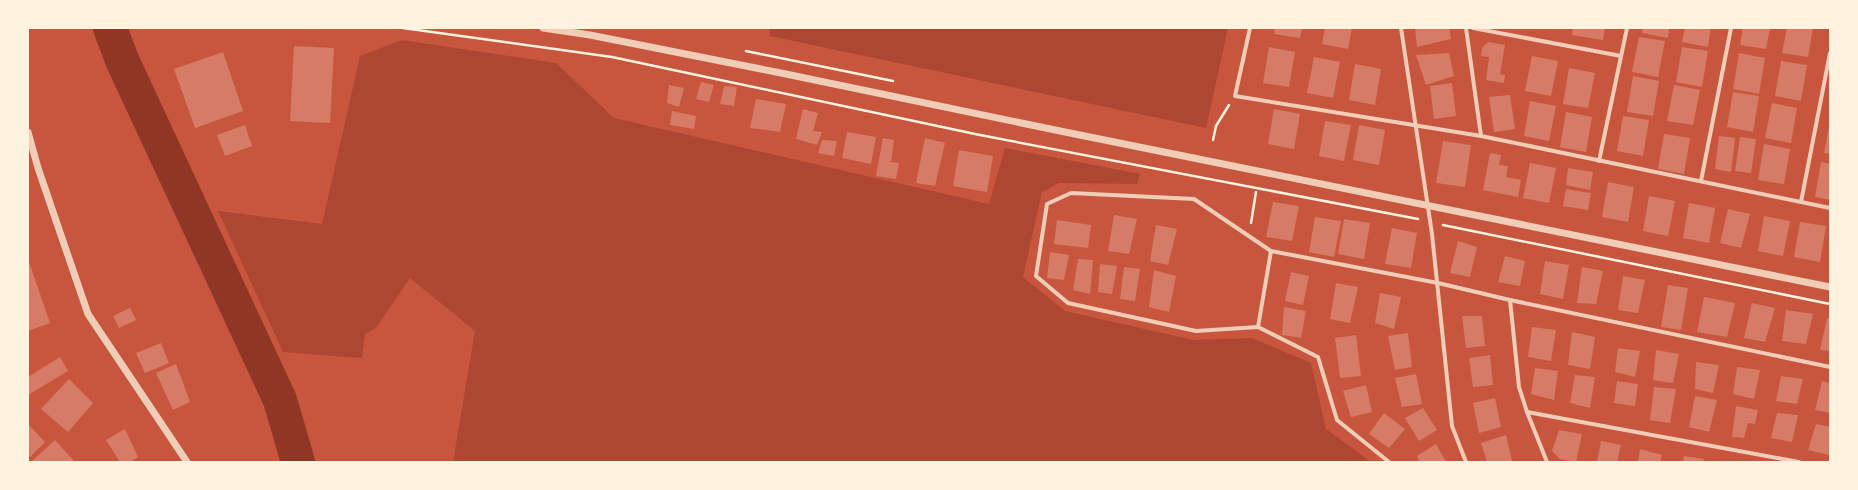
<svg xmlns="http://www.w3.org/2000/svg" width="1858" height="490" viewBox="0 0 1858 490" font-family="Ubuntu,sans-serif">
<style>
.green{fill:#ae4732}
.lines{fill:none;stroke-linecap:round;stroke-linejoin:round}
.river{stroke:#8f3625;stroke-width:34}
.building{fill:#d67c66}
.path{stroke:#fff3e0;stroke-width:2.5}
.minor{stroke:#f1ccb7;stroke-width:4}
.tertiary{stroke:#f1ccb7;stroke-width:7}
</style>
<rect width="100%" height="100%" fill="#c8553d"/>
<!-- green -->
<g class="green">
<polygon points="770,28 1228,28 1206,128 770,36"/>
<polygon points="402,40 556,63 614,118 989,204 1005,148 1140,174 1137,184 1059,183 1042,192 1023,277 1065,311 1193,340 1252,338 1311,363 1326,429 1371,462 453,462 475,331 410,278 376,328 365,334 362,358 283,352 218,211 322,224 360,56"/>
</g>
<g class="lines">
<!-- river -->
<polyline class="river" points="110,28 122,60 280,400 298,462"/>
</g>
<!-- building -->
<g class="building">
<polygon points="1275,28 1302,28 1300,38 1274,34"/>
<polygon points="1325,28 1352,28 1348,49 1322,44"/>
<polygon points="1415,28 1449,28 1451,39 1417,47"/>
<polygon points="1573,28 1605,28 1603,40 1572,35"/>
<polygon points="1643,28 1669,28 1668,38 1642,33"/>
<polygon points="1685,28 1711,28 1708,47 1682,42"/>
<polygon points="1743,28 1770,28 1766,49 1740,45"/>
<polygon points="1787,28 1813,28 1808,57 1782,53"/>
<polygon points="1639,37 1665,41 1658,77 1632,72"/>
<polygon points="1488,42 1505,45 1500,74 1505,75 1504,83 1486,80 1489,57 1481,56 1482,48"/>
<polygon points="294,46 334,48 330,123 290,121"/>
<polygon points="1269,47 1295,52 1289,87 1263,83"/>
<polygon points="1682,47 1708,51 1702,87 1676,82"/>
<polygon points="223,52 243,111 195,128 174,69"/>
<polygon points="1449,53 1454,76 1426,85 1416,55"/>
<polygon points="1739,53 1765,58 1759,94 1733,89"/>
<polygon points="1532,56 1558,61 1551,96 1525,91"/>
<polygon points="1314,57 1340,62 1333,98 1307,93"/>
<polygon points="1781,61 1807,65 1801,101 1775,96"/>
<polygon points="1355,64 1381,69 1375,105 1349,100"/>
<polygon points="1569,68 1595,73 1588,108 1563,104"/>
<polygon points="1633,76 1659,81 1653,116 1627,112"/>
<polygon points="701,82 714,85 709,102 696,99"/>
<polygon points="1452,83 1456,116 1434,119 1430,86"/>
<polygon points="669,85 684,88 679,107 667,103"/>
<polygon points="1674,85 1700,90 1693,125 1667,121"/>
<polygon points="724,86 737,87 734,106 720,104"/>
<polygon points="1733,92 1759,96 1753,132 1727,127"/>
<polygon points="1510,95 1515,129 1494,132 1489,97"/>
<polygon points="756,99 786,104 780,132 750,128"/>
<polygon points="1530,101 1556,106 1549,141 1524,136"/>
<polygon points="1772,103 1797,108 1791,143 1765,138"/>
<polygon points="803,109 818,113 813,131 822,132 817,145 796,139"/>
<polygon points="1274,109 1300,114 1294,149 1268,144"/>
<polygon points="672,111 696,116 694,129 670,125"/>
<polygon points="1566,112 1592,117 1586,152 1560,147"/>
<polygon points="1623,116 1649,120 1643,156 1617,151"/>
<polygon points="1325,121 1351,125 1344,161 1319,156"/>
<polygon points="245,125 252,146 225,156 217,135"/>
<polygon points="1359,125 1385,130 1379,165 1353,160"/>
<polygon points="1829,127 1830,127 1830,154 1824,153"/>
<polygon points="847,132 876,137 871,164 842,158"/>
<polygon points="1664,134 1690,138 1684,174 1658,169"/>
<polygon points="1719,136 1735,138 1731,172 1715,169"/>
<polygon points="1740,137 1756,139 1751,173 1735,171"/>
<polygon points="883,138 894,140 891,162 899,163 896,179 876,176"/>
<polygon points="925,138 945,143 935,186 916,183"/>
<polygon points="822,140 837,141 834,156 818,153"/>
<polygon points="1443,141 1471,145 1465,187 1436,183"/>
<polygon points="1764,144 1790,149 1784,184 1758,180"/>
<polygon points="959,150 993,156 987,192 953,186"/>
<polygon points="1490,153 1501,155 1499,165 1508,166 1506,177 1521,180 1518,197 1483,190"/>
<polygon points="1821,162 1830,164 1830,200 1815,197"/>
<polygon points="1530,163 1556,168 1549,203 1523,198"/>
<polygon points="1568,168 1593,172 1590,190 1566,185"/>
<polygon points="1608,182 1634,187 1628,222 1602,217"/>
<polygon points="1566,189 1591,193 1588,210 1563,206"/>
<polygon points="1649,196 1675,201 1668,236 1643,231"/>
<polygon points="1273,202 1299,206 1292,241 1266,237"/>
<polygon points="1689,203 1715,208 1709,243 1683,238"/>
<polygon points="1728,209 1750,214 1741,248 1720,243"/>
<polygon points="1114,215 1137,219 1129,254 1108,251"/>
<polygon points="1764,216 1790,221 1783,256 1758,251"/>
<polygon points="1315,217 1341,221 1334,257 1309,252"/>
<polygon points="1344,219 1370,223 1364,259 1338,254"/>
<polygon points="1057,220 1091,225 1088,248 1054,244"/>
<polygon points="1800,222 1826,226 1820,262 1794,257"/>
<polygon points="1156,225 1177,229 1168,265 1150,261"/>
<polygon points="1392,228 1417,233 1411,268 1385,264"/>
<polygon points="1458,241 1477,247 1470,277 1450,273"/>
<polygon points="1050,252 1069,255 1064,280 1047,278"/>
<polygon points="1505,256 1525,261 1520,286 1498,282"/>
<polygon points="28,259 50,323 28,331"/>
<polygon points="1078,259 1093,260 1090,294 1073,290"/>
<polygon points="1545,261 1569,265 1563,299 1540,294"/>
<polygon points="1100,264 1117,266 1112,294 1098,292"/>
<polygon points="1124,267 1140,269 1135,301 1120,299"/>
<polygon points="1582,267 1603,271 1596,304 1577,303"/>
<polygon points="1154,270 1176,276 1169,312 1149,307"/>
<polygon points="1291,272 1309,276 1303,305 1285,301"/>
<polygon points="1623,276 1645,280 1638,313 1618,310"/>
<polygon points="1336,283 1358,287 1350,323 1330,319"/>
<polygon points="1668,285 1688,288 1681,330 1661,327"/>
<polygon points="1380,293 1401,297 1394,329 1375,323"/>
<polygon points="1704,297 1735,303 1727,337 1697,332"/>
<polygon points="1752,303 1775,308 1765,342 1744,338"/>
<polygon points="1284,307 1306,311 1301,338 1282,335"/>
<polygon points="130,308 136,320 119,328 113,316"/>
<polygon points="1786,310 1813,314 1806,344 1782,341"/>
<polygon points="1462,316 1482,316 1485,346 1466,348"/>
<polygon points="1827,318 1830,318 1830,351 1820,350"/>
<polygon points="1532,327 1556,330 1551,361 1528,357"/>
<polygon points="1572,332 1595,337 1590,369 1568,365"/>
<polygon points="1408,333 1412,367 1395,370 1388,336"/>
<polygon points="1356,335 1361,376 1340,378 1335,338"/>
<polygon points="161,343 169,363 145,373 136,353"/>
<polygon points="1618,348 1640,351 1635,377 1615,372"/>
<polygon points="1656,350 1679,354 1673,383 1653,380"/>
<polygon points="1490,355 1493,385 1473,387 1469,358"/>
<polygon points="60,357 68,371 28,395 28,377"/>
<polygon points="1696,362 1719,365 1713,393 1695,389"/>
<polygon points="176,364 190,402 173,410 156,373"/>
<polygon points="1737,367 1760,370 1754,399 1733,394"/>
<polygon points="1535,368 1558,371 1554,400 1531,394"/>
<polygon points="1416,374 1422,404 1402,407 1395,378"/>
<polygon points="1575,375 1595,377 1590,408 1570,403"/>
<polygon points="1781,376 1803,379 1797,404 1776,401"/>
<polygon points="69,379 93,403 68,432 41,409"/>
<polygon points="1617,381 1638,384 1635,406 1614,403"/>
<polygon points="1822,381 1830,383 1830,413 1815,410"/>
<polygon points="1366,385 1372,412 1351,417 1343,391"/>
<polygon points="1654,387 1676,389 1670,423 1650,420"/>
<polygon points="1695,396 1717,400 1709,432 1689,427"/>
<polygon points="1495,398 1501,427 1479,433 1473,403"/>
<polygon points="1736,406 1758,410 1755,424 1748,423 1744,438 1732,437"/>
<polygon points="1423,408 1437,430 1419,441 1405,418"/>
<polygon points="1384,413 1405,429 1389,448 1369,434"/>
<polygon points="1777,413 1798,415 1792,442 1771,438"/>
<polygon points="28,424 45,442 30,457 28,455"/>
<polygon points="1816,424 1830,427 1829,455 1808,450"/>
<polygon points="125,429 138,457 130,462 120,462 106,440"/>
<polygon points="1559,430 1582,434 1576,462 1560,459 1552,451"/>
<polygon points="1506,435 1512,461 1487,462 1481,443"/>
<polygon points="55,440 75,462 31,462"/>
<polygon points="1601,441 1621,445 1617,462 1597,462"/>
<polygon points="1436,444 1446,462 1420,462 1417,456"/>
<polygon points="1640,449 1662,455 1660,462 1638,462"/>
<polygon points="1684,456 1704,459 1703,462 1683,462"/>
</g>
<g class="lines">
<!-- path -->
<g class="path">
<polyline points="403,28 612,57 980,135 1418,219"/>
<polyline points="746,51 893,81"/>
<polyline points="1213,140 1216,126 1229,105"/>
<polyline points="1251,223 1256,192"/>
<polyline points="1443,225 1830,304"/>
</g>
<!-- minor -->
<g class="minor">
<polyline points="1250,28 1235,96 1481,136 1830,208"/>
<polyline points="1401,28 1432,234 1452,426 1466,462"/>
<polyline points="1466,28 1481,136"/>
<polyline points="1473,28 1621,56"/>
<polyline points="1599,161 1627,28"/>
<polyline points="1701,181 1731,28"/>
<polyline points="1801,202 1830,53"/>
<polyline points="1510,300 1519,387 1527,412 1547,462"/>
<polyline points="1258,327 1271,251"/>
<polyline points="1527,412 1799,462"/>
<polyline points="1389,462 1337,420 1318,357 1258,327 1196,331 1068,303 1036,276 1047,204 1071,193 1194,199 1271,251 1438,283 1510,300 1830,367"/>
</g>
<!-- tertiary -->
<g class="tertiary">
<polyline points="543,28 590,35 781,73 1065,132 1830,287"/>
<polyline points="28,132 38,168 88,314 187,462"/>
</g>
</g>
<!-- border -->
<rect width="1858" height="490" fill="none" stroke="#fff3e0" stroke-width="58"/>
</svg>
